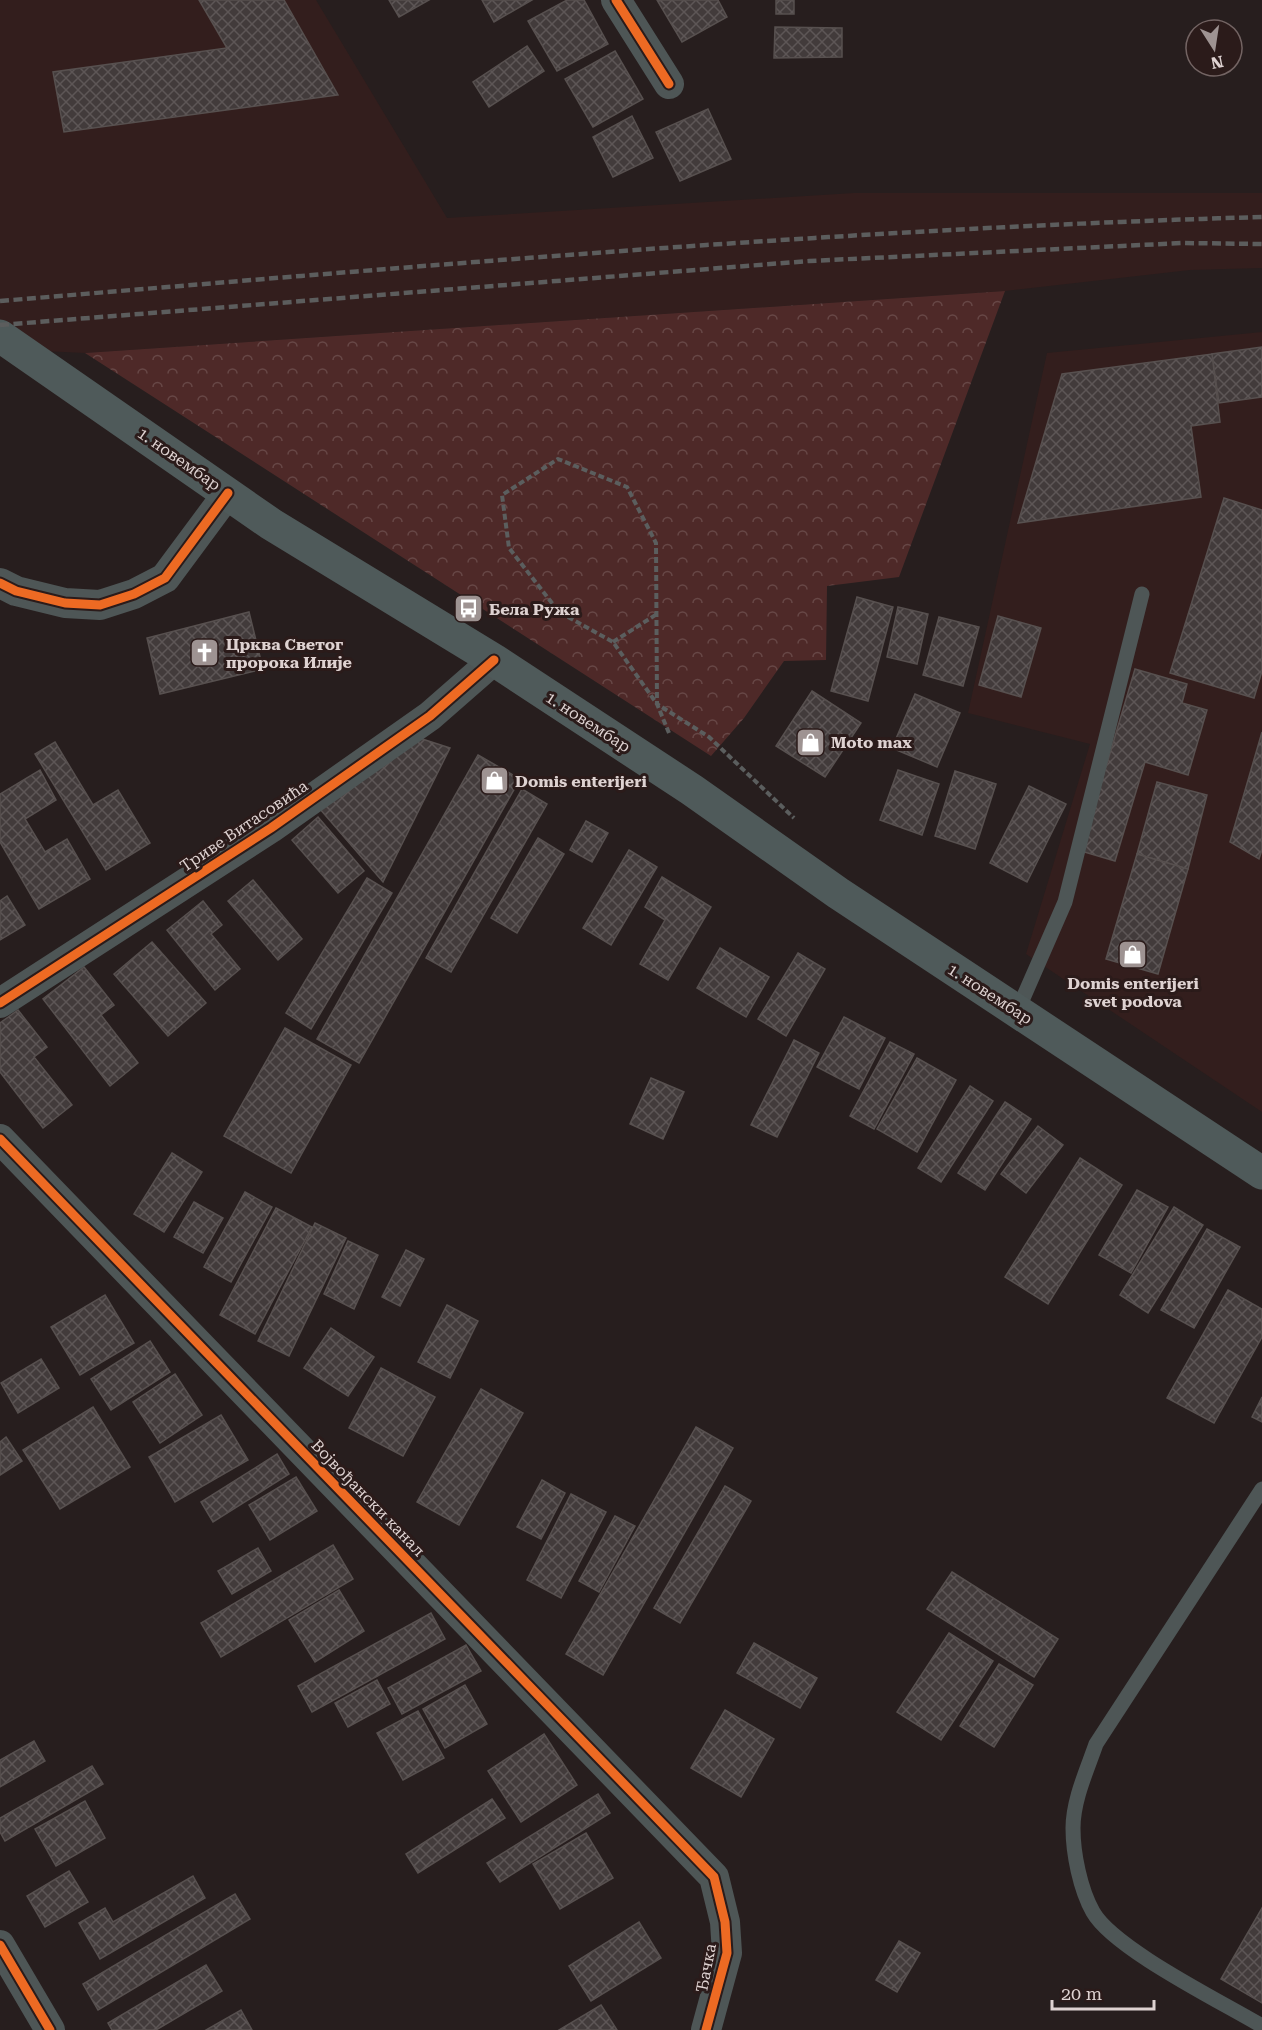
<svg xmlns="http://www.w3.org/2000/svg" width="1262" height="2030" viewBox="0 0 1262 2030" font-family="'Roboto Serif',serif">
<style>
.built{fill:#331e1d}
.park{fill:url(#park-crowns)}
.building{fill:url(#building-cross-hatch);stroke:#57504f;stroke-width:1.5}
.lines{fill:none;stroke-linecap:round;stroke-linejoin:round}
.path{stroke:#5b5e5e;stroke-width:4;stroke-dasharray:6 3;stroke-linecap:butt}
.service{stroke:#4e5656;stroke-width:15}
.minor{stroke:#4e5656;stroke-width:30}
.secondary{stroke:#4f5a5a;stroke-width:33}
.rail{stroke:#5c5d5d;stroke-width:4.5;stroke-dasharray:9 4.5;stroke-linecap:butt}
.cycleway-casing{stroke:#2b1b1a;stroke-width:13}
.cycleway{stroke:#ed6a23;stroke-width:9}
.labels{text-anchor:middle;dominant-baseline:central;stroke-width:6;stroke-linejoin:round;paint-order:stroke}
.street-label{font-size:16px;fill:#ded2d1;stroke:#2b1b1a}
.poi-label{font-size:16px;font-weight:bold;fill:#ded2d1;stroke:#2b1b1a;text-anchor:start}
</style>
<defs>
<pattern id="park-crowns" width="20" height="18" patternUnits="userSpaceOnUse" patternTransform="scale(1.5)"><rect width="20" height="18" fill="#4e2928"/><path d="M2 6a3 3 0 1 1 6 0M12 15a3 3 0 1 1 6 0" fill="none" stroke="#674746"/></pattern>
<pattern id="building-cross-hatch" width="8" height="8" patternUnits="userSpaceOnUse" patternTransform="scale(1.5)"><rect width="8" height="8" fill="#423b3b"/><path d="M0 0l8 8M0 8l8-8" fill="none" stroke="#5d5656"/></pattern>
</defs>
<rect width="100%" height="100%" fill="#271e1e"/>
<!-- built -->
<g class="built">
<polygon points="0,0 316,0 447,218 854,193 1262,193 1262,268 1190,270 1005,291 85,353 0,349"/>
<polygon points="1262,332 1262,1112 1026,954 1090,744 968,713 1047,353"/>
</g>
<!-- park -->
<polygon class="park" points="1005,291 899,577 827,586 826,660 784,661 744,718 711,756 85,353"/>
<!-- building -->
<g class="building">
<polygon points="199,0 284,0 338,95 64,132 53,72 227,48"/>
<polygon points="389,0 429,0 399,17"/>
<polygon points="482,0 532,0 494,22"/>
<polygon points="567,0 584,0 608,44 557,71 528,21"/>
<polygon points="657,0 718,0 727,17 682,42"/>
<rect x="776" y="0" width="18" height="14"/>
<polygon points="775,27 842,28 842,57 774,58"/>
<polygon points="527,46 544,71 489,107 473,82"/>
<polygon points="615,51 643,99 593,127 565,79"/>
<polygon points="708,109 731,159 680,181 656,132"/>
<polygon points="632,116 653,158 613,177 593,137"/>
<polygon points="1262,347 1262,397 1219,403 1212,354"/>
<polygon points="1212,354 1220,422 1191,426 1201,497 1018,523 1062,374"/>
<polygon points="1224,498 1262,510 1262,671 1254,698 1170,673"/>
<polygon points="857,597 893,607 868,701 831,691"/>
<polygon points="898,607 928,614 917,664 887,657"/>
<polygon points="249,612 263,669 160,694 147,638"/>
<polygon points="998,616 1041,628 1021,697 979,685"/>
<polygon points="939,617 979,627 963,686 923,675"/>
<polygon points="1135,669 1187,684 1182,703 1207,710 1188,775 1145,762 1115,861 1081,851"/>
<polygon points="812,691 861,723 825,777 776,746"/>
<polygon points="915,694 960,713 937,767 892,748"/>
<polygon points="1262,732 1262,850 1259,859 1230,842"/>
<polygon points="413,736 450,748 383,882 320,809"/>
<polygon points="55,742 93,805 118,790 150,843 106,870 35,754"/>
<polygon points="478,755 520,779 359,1063 317,1039"/>
<polygon points="40,770 56,800 25,819 45,852 67,839 90,879 39,909 0,842 0,794"/>
<polygon points="898,770 939,784 922,835 880,820"/>
<polygon points="955,771 996,784 975,849 935,836"/>
<polygon points="1157,782 1207,795 1188,869 1137,854"/>
<polygon points="1029,786 1066,804 1027,882 990,863"/>
<polygon points="522,789 547,804 451,972 426,958"/>
<polygon points="318,817 364,871 338,893 292,840"/>
<polygon points="586,821 608,833 592,862 570,850"/>
<polygon points="538,838 564,854 517,933 491,918"/>
<polygon points="629,850 657,867 611,945 583,928"/>
<polygon points="1137,854 1188,869 1158,974 1106,959"/>
<polygon points="662,877 711,907 668,980 640,964 665,920 645,907"/>
<polygon points="367,878 392,893 311,1029 286,1013"/>
<polygon points="253,880 302,939 278,960 228,901"/>
<polygon points="7,896 25,925 0,940 0,901"/>
<polygon points="203,901 222,925 211,934 240,969 215,990 167,930"/>
<polygon points="152,942 206,1003 168,1036 114,974"/>
<polygon points="720,948 769,977 746,1017 697,988"/>
<polygon points="798,953 825,969 786,1036 758,1019"/>
<polygon points="84,967 114,1005 101,1015 138,1063 110,1086 43,999"/>
<polygon points="18,1010 47,1047 34,1057 72,1105 43,1128 0,1072 0,1023"/>
<polygon points="844,1017 885,1038 859,1089 817,1067"/>
<polygon points="285,1028 351,1065 291,1173 224,1136"/>
<polygon points="794,1040 819,1053 777,1137 751,1125"/>
<polygon points="890,1042 914,1054 874,1129 850,1116"/>
<polygon points="917,1058 956,1080 917,1152 877,1129"/>
<polygon points="651,1078 684,1092 663,1139 630,1124"/>
<polygon points="970,1086 993,1101 941,1182 918,1168"/>
<polygon points="1005,1102 1031,1119 985,1190 958,1173"/>
<polygon points="1038,1126 1063,1145 1026,1193 1001,1174"/>
<polygon points="172,1153 202,1172 164,1232 134,1214"/>
<polygon points="1080,1158 1122,1185 1048,1304 1005,1277"/>
<polygon points="1137,1190 1168,1207 1131,1273 1099,1255"/>
<polygon points="245,1192 272,1207 231,1282 204,1267"/>
<polygon points="194,1202 223,1218 203,1253 174,1237"/>
<polygon points="1174,1207 1203,1225 1148,1313 1120,1295"/>
<polygon points="276,1208 312,1227 255,1334 220,1315"/>
<polygon points="315,1223 346,1238 289,1356 258,1341"/>
<polygon points="1207,1229 1240,1247 1194,1328 1161,1310"/>
<polygon points="348,1241 378,1255 354,1309 324,1294"/>
<polygon points="406,1250 424,1259 400,1306 382,1297"/>
<polygon points="1228,1290 1262,1309 1262,1337 1214,1423 1167,1398"/>
<polygon points="105,1295 134,1343 80,1375 51,1327"/>
<polygon points="447,1305 478,1321 450,1378 418,1362"/>
<polygon points="331,1328 374,1357 348,1396 304,1368"/>
<polygon points="150,1341 170,1372 111,1410 91,1379"/>
<polygon points="41,1359 59,1388 18,1413 1,1383"/>
<polygon points="381,1368 435,1397 403,1456 349,1428"/>
<polygon points="175,1374 202,1415 160,1443 133,1402"/>
<polygon points="481,1389 523,1413 459,1525 417,1502"/>
<polygon points="1262,1397 1262,1422 1252,1417"/>
<polygon points="93,1407 130,1467 60,1509 23,1450"/>
<polygon points="221,1415 248,1460 175,1502 149,1457"/>
<polygon points="696,1427 733,1448 603,1675 566,1654"/>
<polygon points="6,1437 22,1461 0,1475 0,1442"/>
<polygon points="277,1454 289,1474 213,1522 201,1502"/>
<polygon points="296,1477 317,1511 270,1540 249,1505"/>
<polygon points="542,1480 565,1493 541,1539 517,1527"/>
<polygon points="725,1486 751,1501 680,1623 654,1608"/>
<polygon points="571,1494 606,1512 561,1598 527,1580"/>
<polygon points="615,1516 635,1526 599,1592 579,1581"/>
<polygon points="333,1545 353,1579 221,1657 201,1623"/>
<polygon points="258,1548 271,1571 232,1594 218,1571"/>
<polygon points="952,1572 1058,1639 1034,1677 927,1609"/>
<polygon points="339,1590 364,1631 315,1662 289,1620"/>
<polygon points="431,1613 445,1639 312,1712 298,1686"/>
<polygon points="949,1633 993,1661 941,1740 897,1712"/>
<polygon points="754,1643 817,1678 800,1708 737,1673"/>
<polygon points="466,1645 481,1671 402,1714 388,1688"/>
<polygon points="999,1664 1033,1685 994,1747 960,1726"/>
<polygon points="377,1680 390,1704 348,1727 335,1703"/>
<polygon points="465,1685 487,1724 445,1748 423,1709"/>
<polygon points="725,1710 774,1739 741,1797 691,1768"/>
<polygon points="418,1711 444,1758 403,1780 377,1733"/>
<polygon points="544,1734 577,1785 521,1822 488,1771"/>
<polygon points="34,1741 45,1761 0,1787 0,1760"/>
<polygon points="92,1766 103,1784 5,1841 0,1832 0,1818"/>
<polygon points="598,1794 610,1813 500,1882 487,1863"/>
<polygon points="492,1799 505,1818 418,1873 406,1854"/>
<polygon points="85,1801 105,1838 56,1866 35,1829"/>
<polygon points="586,1833 613,1878 560,1909 533,1864"/>
<polygon points="69,1871 88,1902 45,1927 27,1896"/>
<polygon points="193,1876 205,1898 100,1959 79,1923 105,1908 113,1922"/>
<polygon points="235,1894 250,1919 98,2010 83,1984"/>
<polygon points="1262,1908 1262,2003 1221,1979"/>
<polygon points="639,1922 661,1958 591,2001 569,1966"/>
<polygon points="899,1941 920,1953 897,1992 876,1980"/>
<polygon points="206,1965 222,1991 156,2030 112,2030 108,2023"/>
<polygon points="601,2005 617,2030 559,2030"/>
<polygon points="241,2010 252,2030 206,2030"/>
</g>
<g class="lines">
<!-- path -->
<g class="path">
<polyline points="613,642 657,614"/>
<polyline points="669,733 657,704 613,642 559,612 509,548 502,495 558,459 627,487 656,543 657,704 709,737 794,818"/>
</g>
<!-- service -->
<g class="service">
<polyline points="1017,1012 1065,902 1142,594"/>
<path d="M 1262,1489 L 1096,1744 C 1087,1770 1073,1800 1073,1828 C 1073,1853 1080,1889 1093,1912 C 1114,1949 1222,2002 1262,2026"/>
</g>
<!-- minor -->
<g class="minor">
<polyline points="616,0 669,84"/>
<polyline points="0,583 16,591 65,603 100,605 134,594 165,578 228,493"/>
<polyline points="0,1003 271,828 430,716 494,660"/>
<polyline points="0,1139 714,1877 725,1922 727,1953 706,2030"/>
<polyline points="0,1945 50,2030"/>
</g>
<!-- secondary -->
<polyline class="secondary" points="0,336 271,524 494,660 692,790 838,893 1262,1173"/>
<!-- rail -->
<g class="rail">
<path d="M 0,301 C 420,266 840,229 1262,217"/>
<polyline points="0,325 809,261 1183,243 1262,244"/>
</g>
<defs>
<g id="cycleway">
<polyline points="616,0 669,84"/>
<polyline points="0,583 16,591 65,603 100,605 134,594 165,578 228,493"/>
<polyline points="0,1003 271,828 430,716 494,660"/>
<polyline points="0,1139 714,1877 725,1922 727,1953 706,2030"/>
<polyline points="0,1945 50,2030"/>
</g>
</defs>
<!-- cycleway casing -->
<use href="#cycleway" class="cycleway-casing"/>
<!-- cycleway -->
<use href="#cycleway" class="cycleway"/>
</g>
<!-- icons -->
<defs>
<symbol id="bus-square" viewBox="-11 -11 22 22"><rect x="-9" y="-9" width="18" height="18" rx="4" fill="#9e9392" stroke="#2b1b1a"/><path d="M-5-6H5V4H4V6H2V4H-2V6H-4V4H-5ZM-3.5-4V0h7V-4ZM-3.5 1.2v1.5H-2V1.2ZM2 1.2v1.5H3.5V1.2Z" fill="#fff"/></symbol>
<symbol id="church-square" viewBox="-11 -11 22 22"><rect x="-9" y="-9" width="18" height="18" rx="4" fill="#9e9392" stroke="#2b1b1a"/><path d="M-1.2-6h2.4v3.5h3.3v2.4h-3.3V6h-2.4V-.1h-3.3v-2.4h3.3Z" fill="#fff"/></symbol>
<symbol id="shop-square" viewBox="-11 -11 22 22"><rect x="-9" y="-9" width="18" height="18" rx="4" fill="#9e9392" stroke="#2b1b1a"/><path d="M-5-2.5h2.3a2.7 3.5 0 0 1 5.4 0H5L5.5 6h-11ZM-1.5-2.5h3a1.5 2.3 0 0 0-3 0Z" fill="#fff"/></symbol>
</defs>
<g fill-rule="evenodd">
<use href="#bus-square" x="452" y="592" width="33" height="33"/>
<use href="#church-square" x="188" y="636" width="33" height="33"/>
<use href="#shop-square" x="794" y="726" width="33" height="33"/>
<use href="#shop-square" x="478" y="764" width="33" height="33"/>
<use href="#shop-square" x="1116" y="938" width="33" height="33"/>
</g>
<g class="labels">
<!-- street labels -->
<g class="street-label">
<text transform="translate(179 459) rotate(35)">1. новембар</text>
<text transform="translate(588 722) rotate(33)">1. новембар</text>
<text transform="translate(244 826) rotate(-34)">Триве Витасовића</text>
<text transform="translate(990 994) rotate(33)">1. новембар</text>
<text transform="translate(368 1498) rotate(46)">Војвођански канал</text>
<text transform="translate(706 1968) rotate(-79)">Ђачка</text>
</g>
<!-- poi labels -->
<g class="poi-label">
<text x="489" y="609">Бела Ружа</text>
<text x="226" y="644">Црква Светог<tspan x="226" dy="18">пророка Илије</tspan></text>
<text x="831" y="742">Moto max</text>
<text x="515" y="781">Domis enterijeri</text>
<text x="1133" y="983" text-anchor="middle">Domis enterijeri<tspan x="1133" dy="18">svet podova</tspan></text>
</g>
</g>
<!-- north arrow -->
<g transform="translate(1214 48) rotate(168)"><circle r="28" fill="#2b1b1a" stroke="#736463" stroke-width="1.5"/>
<path d="M0-4.5L10 22L0 15L-10 22Z" fill="#9e9392"/>
<text y="-9" font-size="16" font-weight="bold" text-anchor="middle" fill="#ded2d1">N</text>
</g>
<!-- scale -->
<path d="M1052 2000v9h102v-9" fill="none" stroke="#ded2d1" stroke-width="3"/>
<text x="1061" y="2000" font-size="18" fill="#ded2d1" stroke="#2b1b1a" stroke-width="4.5" paint-order="stroke">20 m</text>
</svg>
